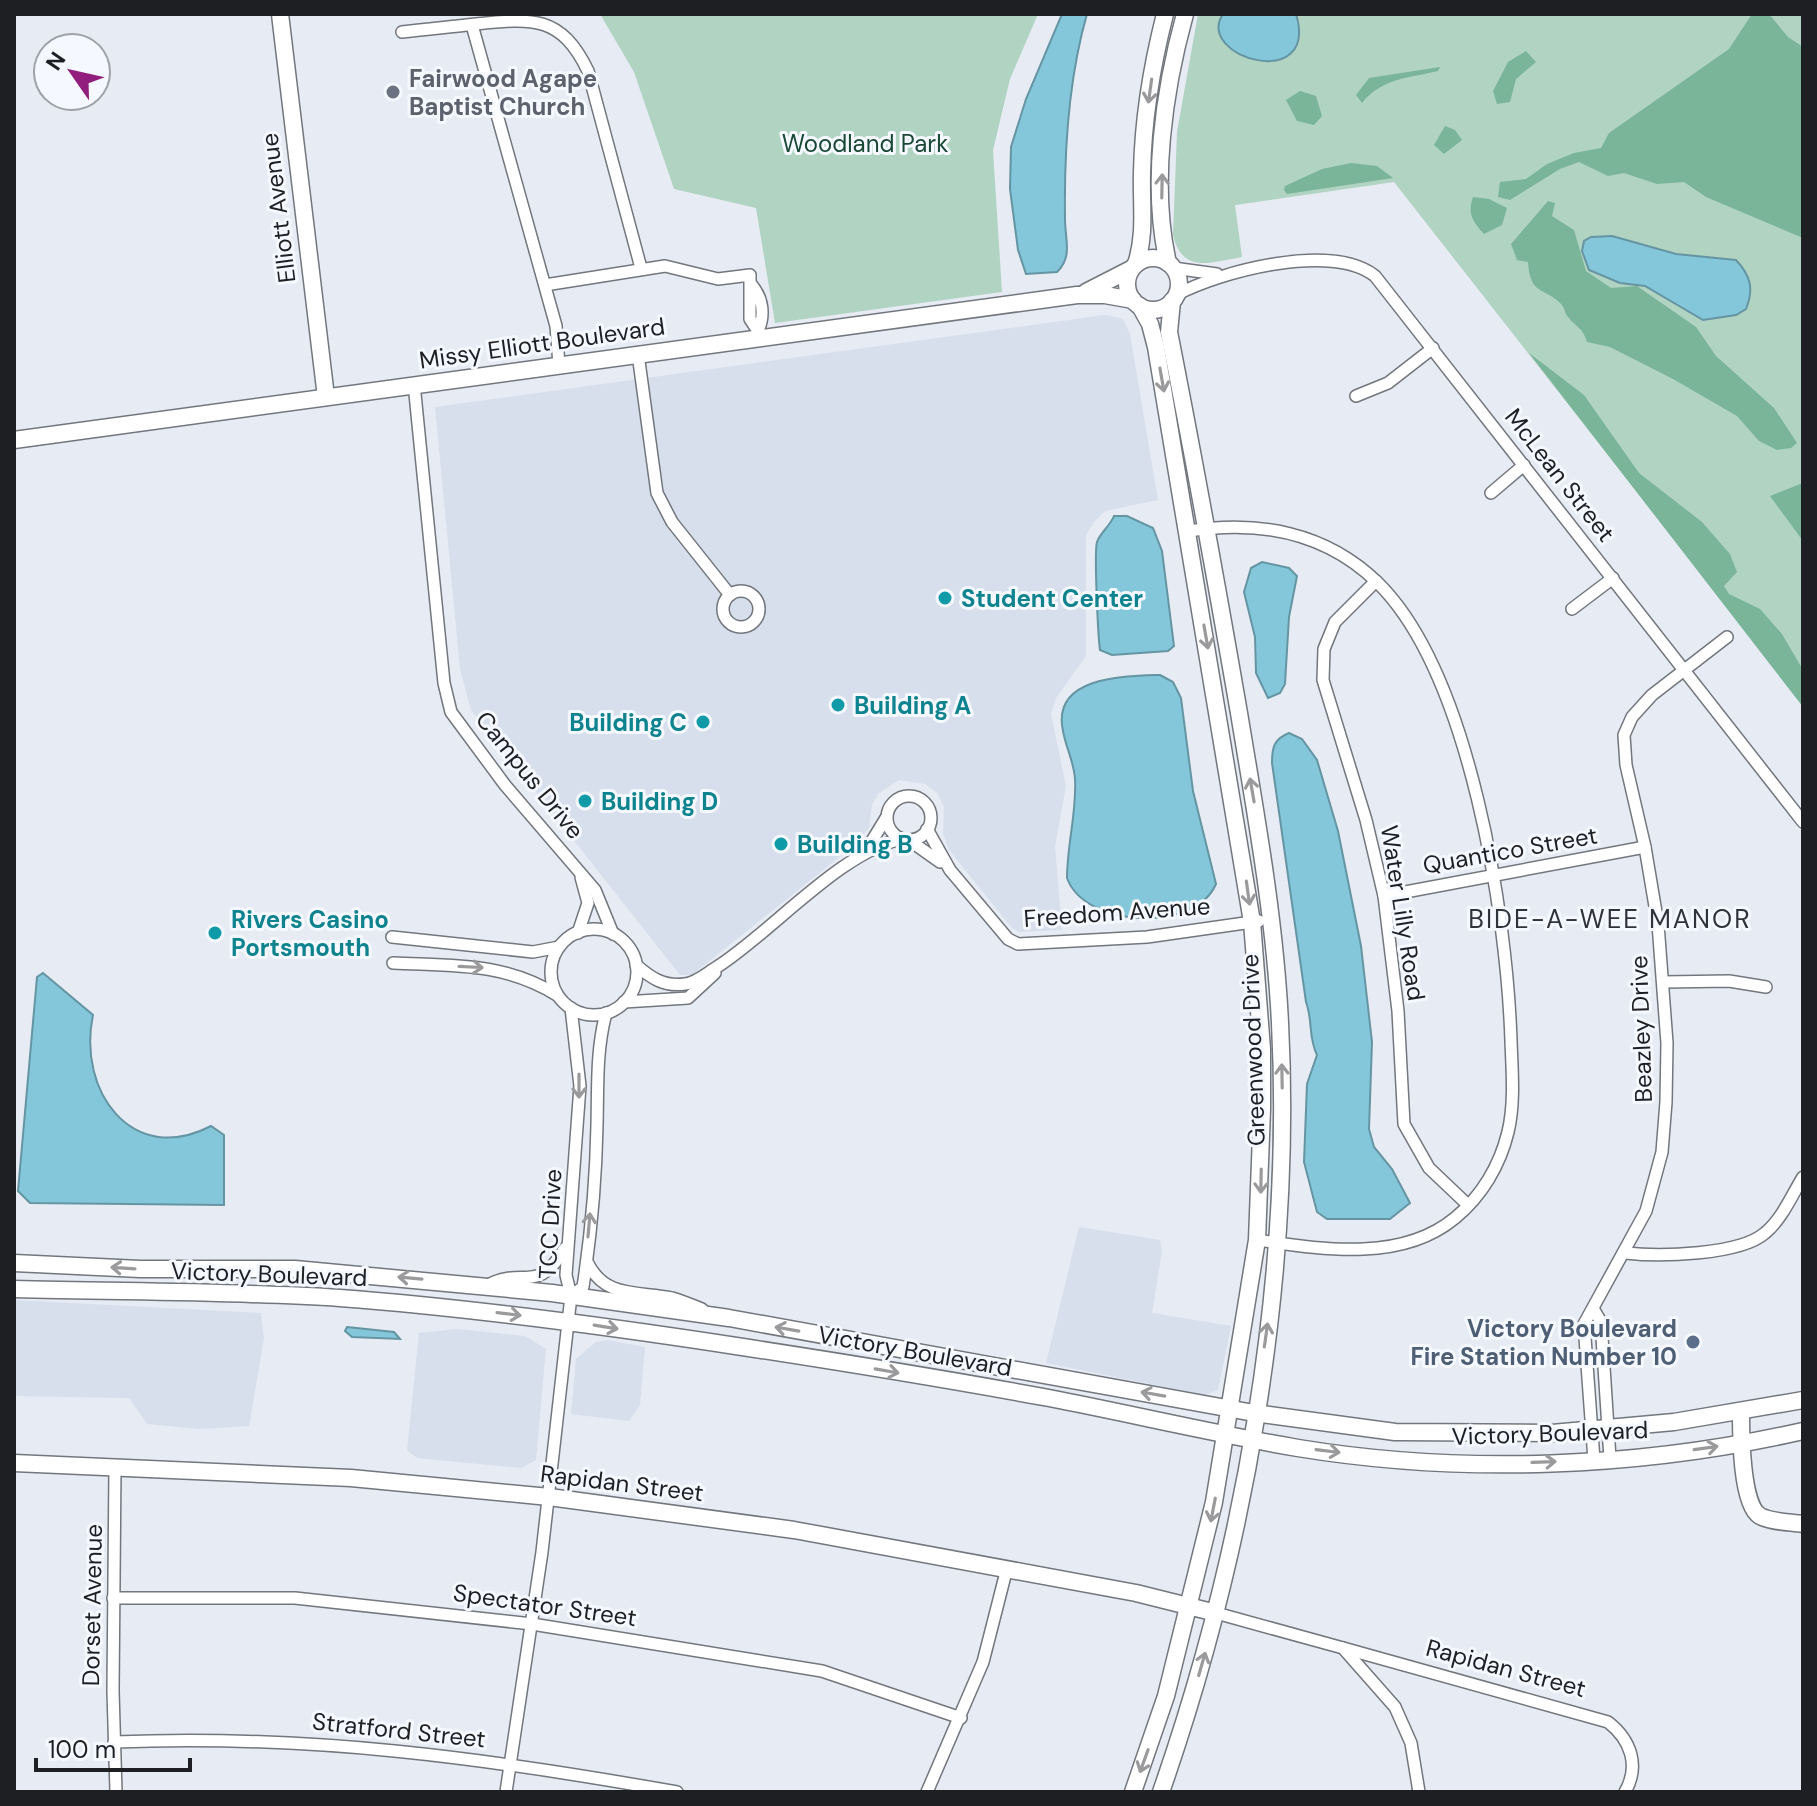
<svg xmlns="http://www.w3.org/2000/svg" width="1817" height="1806" viewBox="0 0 1817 1806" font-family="'DM Sans',sans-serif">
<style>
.built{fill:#d7dfed}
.green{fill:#b1d3c2}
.forest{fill:#7ab59a}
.water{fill:#84c7da;stroke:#6595a3;stroke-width:2}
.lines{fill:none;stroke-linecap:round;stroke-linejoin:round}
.street-casing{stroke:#72767d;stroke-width:14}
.secondary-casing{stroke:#72767d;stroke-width:19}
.street{stroke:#fff;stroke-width:11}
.secondary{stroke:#fff;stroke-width:16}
.oneway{stroke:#9a9a9c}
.worship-dot{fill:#6b7280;stroke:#f5f9ff;stroke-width:3}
.culture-dot{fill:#0f9aa8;stroke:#f5f9ff;stroke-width:3}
.service-dot{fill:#5c6f8a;stroke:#f5f9ff;stroke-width:3}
.labels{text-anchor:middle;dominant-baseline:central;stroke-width:6;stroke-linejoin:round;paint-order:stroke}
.worship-label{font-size:24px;font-weight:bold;fill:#5b616d;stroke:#f5f9ff;text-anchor:start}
.park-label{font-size:24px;fill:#194835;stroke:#f5f9ff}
.street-label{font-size:24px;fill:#1e1f22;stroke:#f5f9ff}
.culture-label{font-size:24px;font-weight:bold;fill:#0d838f;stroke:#f5f9ff;text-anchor:start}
.service-label{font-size:24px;font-weight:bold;fill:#4e5e75;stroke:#f5f9ff;text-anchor:end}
.neighbourhood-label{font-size:26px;letter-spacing:2px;fill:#303339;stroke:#f5f9ff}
</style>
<rect width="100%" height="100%" fill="#e7ebf3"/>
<!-- built -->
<g class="built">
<polygon points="1105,315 1123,319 1130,334 1158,500 1105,511 1094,522 1086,535 1086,656 1056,698 1051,714 1066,786 1055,846 1062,930 1019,932 1012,928 949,850 943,834 944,807 937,793 925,784 899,780 878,794 872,805 869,828 858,842 692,975 680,975 471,710 460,669 435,407"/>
<polygon points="1079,1227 1160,1240 1162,1251 1152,1313 1231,1326 1218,1390 1205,1395 1046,1363"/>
<polygon points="14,1300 261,1313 264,1338 249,1426 199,1429 147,1424 129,1398 14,1396"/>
<polygon points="457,1329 525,1336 546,1349 536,1460 521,1468 417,1458 407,1450 419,1333"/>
<polygon points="608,1340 645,1347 640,1405 629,1421 571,1414 576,1359 596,1342"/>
</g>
<!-- green -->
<g class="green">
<polygon points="600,14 1038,14 1010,79 993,150 1002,292 775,323 756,208 674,189 634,72"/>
<path d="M 1198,14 L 1803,14 L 1803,704 L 1394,182 L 1235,205 L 1242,257 C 1210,262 1183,275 1173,235 L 1177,132 Z"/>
</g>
<!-- forest -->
<g class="forest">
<polygon points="1752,14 1769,14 1788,37 1803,47 1803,238 1706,197 1684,182 1657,184 1624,173 1608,176 1579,162 1560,169 1510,200 1498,197 1500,182 1526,179 1547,164 1574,153 1601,148 1609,133 1729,49"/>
<polygon points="1526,51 1536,62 1516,79 1510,102 1497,104 1493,91 1508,62"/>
<path d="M 1440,67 L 1438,71 C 1409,78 1382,78 1362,103 L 1356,95 L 1369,78 Z"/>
<polygon points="1300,91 1316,96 1322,116 1314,125 1297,121 1286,100"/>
<polygon points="1445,126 1455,130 1462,140 1444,154 1434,145"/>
<polygon points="1351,163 1377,166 1393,178 1287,194 1284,190 1285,186 1322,169"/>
<path d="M 1473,197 L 1489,199 L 1507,208 L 1502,225 L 1484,234 C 1473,222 1467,214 1473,197 Z"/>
<path d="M 1548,201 L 1555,203 L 1552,216 L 1574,230 L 1586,271 L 1611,288 L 1637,286 L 1696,327 L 1716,356 L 1774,408 L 1797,443 L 1791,448 L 1777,450 L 1759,441 L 1737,416 L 1673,379 L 1610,347 L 1587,342 C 1583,328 1577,328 1568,317 C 1565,314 1565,309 1562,305 C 1545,286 1530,297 1528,262 L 1517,260 L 1511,244 Z"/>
<polygon points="1529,353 1584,395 1639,473 1702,522 1730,554 1737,572 1724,586 1729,594 1760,609 1782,634 1803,670 1803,707"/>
<polygon points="1803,483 1803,541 1770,496"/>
</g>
<!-- water -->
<g class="water">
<path d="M 1062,14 L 1087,14 C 1068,80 1064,151 1065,219 C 1065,239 1073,257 1057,272 L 1026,274 L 1018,250 L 1010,189 L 1011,147 L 1026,99 Z"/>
<path d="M 1223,14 L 1296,14 C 1320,93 1194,58 1223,14 Z"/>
<path d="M 1612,236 L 1676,254 L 1736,260 C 1751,276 1754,289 1746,309 L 1736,315 L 1703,320 L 1645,286 L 1620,283 L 1589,270 L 1582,251 L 1584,241 L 1591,237 Z"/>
<path d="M 1114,516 L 1127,516 L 1153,528 L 1162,551 L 1174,646 L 1168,651 L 1112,655 L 1100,650 C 1098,636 1094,551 1097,542 C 1100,533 1110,526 1114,516 Z"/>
<polygon points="1262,562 1289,568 1297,576 1289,617 1285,684 1280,693 1268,698 1256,673 1255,637 1244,592 1251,568"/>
<path d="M 1160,675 L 1173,682 L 1181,698 L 1193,791 L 1216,884 C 1195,933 1085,928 1067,878 C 1067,845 1077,811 1075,779 C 1074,762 1066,748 1063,731 C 1051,676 1125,676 1160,675 Z"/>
<path d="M 1289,733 L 1302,739 L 1317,760 L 1338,831 L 1361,946 L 1372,1042 L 1369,1129 L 1374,1147 L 1392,1169 L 1410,1203 L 1390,1219 L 1327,1219 L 1317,1212 L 1304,1162 L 1307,1084 L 1317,1055 C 1308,1037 1313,1021 1306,1002 L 1272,763 C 1272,747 1274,739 1289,733 Z"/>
<path d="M 43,973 L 93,1015 C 77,1091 132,1167 211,1126 L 224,1135 L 224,1205 L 30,1203 L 18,1191 L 37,977 Z"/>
<polygon points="347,1327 394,1332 400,1339 352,1337 345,1331"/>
</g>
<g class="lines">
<defs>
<g id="street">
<polyline points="472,25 556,326 559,365"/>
<path d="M 402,32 C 427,29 451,27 476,24 C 532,18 561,15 588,71 L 641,268"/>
<polyline points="1173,268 1217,274"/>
<path d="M 545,285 L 665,266 L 718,279 L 750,275 L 750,319 L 758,331 C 765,315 763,298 751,284"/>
<path d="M 1176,295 C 1221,271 1332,242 1375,276 L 1803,822"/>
<polyline points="638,354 657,493 672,522 730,595"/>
<polyline points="414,384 444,683 451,712 505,785 595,890 613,934"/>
<polyline points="1356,396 1388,383 1433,348"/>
<polyline points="1491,493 1524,465"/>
<path d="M 1188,531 C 1258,520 1326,532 1378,583 C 1470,674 1507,915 1511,1041 C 1512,1070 1515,1103 1508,1132 C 1500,1165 1482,1196 1455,1218 C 1401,1263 1320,1249 1257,1240"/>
<polyline points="1376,581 1335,622 1324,649 1323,680 1366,820 1384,896 1398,1011 1404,1124 1429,1168 1468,1205"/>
<circle cx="741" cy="609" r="18"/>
<polyline points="1572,609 1613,578"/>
<circle cx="909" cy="818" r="22"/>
<polyline points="927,829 950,870 1008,939 1018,944 1147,937 1259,921"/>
<polyline points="909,840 940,862"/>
<polyline points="867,849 886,818"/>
<polyline points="1384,896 1645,847"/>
<circle cx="594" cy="972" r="43"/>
<polyline points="578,933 588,903 581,877"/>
<polyline points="392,937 533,952 559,947"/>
<path d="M 393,963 C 453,966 504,962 557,995"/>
<path d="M 636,965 C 651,978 664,987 685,984 C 696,983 707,973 717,967 C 772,932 841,851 902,839"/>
<polyline points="1664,982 1729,981 1766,987"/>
<polyline points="624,1002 688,998 715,973"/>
<path d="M 1626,1253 C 1659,1257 1740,1255 1765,1233 C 1782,1219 1792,1195 1803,1177"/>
<path d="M 587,1262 C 605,1299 638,1291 672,1298 C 682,1301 692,1305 702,1309"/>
<path d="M 488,1285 C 523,1266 537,1296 565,1248"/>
<path d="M 571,1296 L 583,1287 C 591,1234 596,1178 597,1125 C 598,1086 596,1051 606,1013"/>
<polyline points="1594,1310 1601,1322 1610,1458"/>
<polyline points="1594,1460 1584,1324 1646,1211 1662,1152 1666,1102 1667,1043 1658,924 1645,847 1626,765 1624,735 1632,717 1652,695 1727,637"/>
<polyline points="115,1467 113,1691 116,1792"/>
<polyline points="113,1598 295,1598 532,1624 822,1671 961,1718"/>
<polyline points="1216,1613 1343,1648 1395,1707 1411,1743 1419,1792"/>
<path d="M 1343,1648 L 1608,1722 C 1631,1740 1640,1766 1625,1792"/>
<path d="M 114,1742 C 309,1734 486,1758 677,1792"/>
<polyline points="506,1792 542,1552 571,1296 566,1275 580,1086 571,1008"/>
<polyline points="927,1792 983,1662 1007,1568"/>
</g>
<g id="secondary">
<polyline points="280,14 326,397"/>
<circle cx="1153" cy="284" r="26"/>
<path d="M 1168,263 C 1150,185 1164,90 1185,14"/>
<path d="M 1136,264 C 1146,234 1141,205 1142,173 C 1143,120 1152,65 1165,14"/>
<polyline points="1086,292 1131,269"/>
<polyline points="14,440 1077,295 1105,295 1133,300"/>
<polyline points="14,1263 140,1269 295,1269 552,1293 729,1318 1254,1413 1395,1432 1552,1433 1674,1422 1803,1400"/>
<path d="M 14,1289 C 122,1292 233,1291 340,1298 C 473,1308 605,1326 736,1346 C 841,1362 945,1379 1049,1398 C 1132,1414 1215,1434 1298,1448 C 1463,1475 1641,1468 1803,1431"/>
<path d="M 1741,1413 C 1741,1433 1741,1505 1760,1516 C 1771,1522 1790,1522 1803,1524"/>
<polyline points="14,1463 351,1478 549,1497 794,1530 1136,1593 1216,1613"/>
<polyline points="1133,1792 1166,1696 1214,1502 1257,1240 1262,1109 1262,1049 1252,922 1156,347 1150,324 1140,306"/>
<path d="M 1161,1792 C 1245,1551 1293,1279 1280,1023 C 1275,919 1256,816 1239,713 C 1217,586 1194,459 1169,332 L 1172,301"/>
</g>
</defs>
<!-- street casing -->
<use href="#street" class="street-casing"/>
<!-- secondary casing -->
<use href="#secondary" class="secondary-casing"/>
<!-- street -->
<use href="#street" class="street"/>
<!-- secondary -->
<use href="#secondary" class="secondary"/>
</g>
<!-- one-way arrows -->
<defs><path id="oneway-shaft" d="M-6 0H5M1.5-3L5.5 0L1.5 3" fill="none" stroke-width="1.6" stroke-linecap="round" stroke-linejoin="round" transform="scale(2)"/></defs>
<g class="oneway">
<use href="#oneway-shaft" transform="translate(1150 91) rotate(98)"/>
<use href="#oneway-shaft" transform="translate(1162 186) rotate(-89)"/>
<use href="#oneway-shaft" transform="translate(1162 380) rotate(80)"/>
<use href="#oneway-shaft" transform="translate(1206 637) rotate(80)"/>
<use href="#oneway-shaft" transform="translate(1252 790) rotate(-100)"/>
<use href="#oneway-shaft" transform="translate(1248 893) rotate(82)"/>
<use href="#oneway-shaft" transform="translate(471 967) rotate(3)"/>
<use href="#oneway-shaft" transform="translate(1282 1076) rotate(-91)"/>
<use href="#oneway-shaft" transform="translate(579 1086) rotate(90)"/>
<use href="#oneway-shaft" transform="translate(1261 1181) rotate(91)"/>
<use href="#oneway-shaft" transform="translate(589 1225) rotate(-85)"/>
<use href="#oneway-shaft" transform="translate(123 1268) rotate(-176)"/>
<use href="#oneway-shaft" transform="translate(410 1278) rotate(-175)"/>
<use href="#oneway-shaft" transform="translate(509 1314) rotate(7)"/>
<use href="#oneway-shaft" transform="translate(606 1327) rotate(9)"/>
<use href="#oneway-shaft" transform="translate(787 1329) rotate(-170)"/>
<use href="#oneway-shaft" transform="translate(1266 1335) rotate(-82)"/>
<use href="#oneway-shaft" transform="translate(887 1371) rotate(10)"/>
<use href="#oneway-shaft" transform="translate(1153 1394) rotate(-170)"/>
<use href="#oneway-shaft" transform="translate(1706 1448) rotate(-8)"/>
<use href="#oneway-shaft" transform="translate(1328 1451) rotate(7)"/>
<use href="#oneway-shaft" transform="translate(1544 1462) rotate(-2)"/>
<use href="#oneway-shaft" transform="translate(1213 1510) rotate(101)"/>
<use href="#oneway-shaft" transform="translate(1202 1664) rotate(-74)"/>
<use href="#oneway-shaft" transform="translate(1144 1761) rotate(110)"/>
</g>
<!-- markers -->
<circle class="worship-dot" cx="393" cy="92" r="8"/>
<g class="culture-dot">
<circle cx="945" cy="598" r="8"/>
<circle cx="838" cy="705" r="8"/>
<circle cx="703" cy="722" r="8"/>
<circle cx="585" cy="801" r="8"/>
<circle cx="781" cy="844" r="8"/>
<circle cx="215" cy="933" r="8"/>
</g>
<circle class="service-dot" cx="1693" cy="1342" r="8"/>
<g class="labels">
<!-- worship labels -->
<g class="worship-label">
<text x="409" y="78">Fairwood Agape<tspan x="409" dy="28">Baptist Church</tspan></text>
</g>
<!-- park labels -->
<g class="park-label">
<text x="865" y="143">Woodland Park</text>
</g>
<!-- street labels -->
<g class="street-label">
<text transform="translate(278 208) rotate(-97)">Elliott Avenue</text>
<text transform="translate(542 343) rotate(-8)">Missy Elliott Boulevard</text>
<text transform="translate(1560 475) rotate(52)">McLean Street</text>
<text transform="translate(530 775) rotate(51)">Campus Drive</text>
<text transform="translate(1510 850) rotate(-10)">Quantico Street</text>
<text transform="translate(1117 912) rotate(-4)">Freedom Avenue</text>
<text transform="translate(1403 913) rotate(81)">Water Lilly Road</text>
<text transform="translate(1641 1029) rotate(-92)">Beazley Drive</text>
<text transform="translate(1253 1050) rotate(-92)">Greenwood Drive</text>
<text transform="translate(550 1224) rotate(-87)">TCC Drive</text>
<text transform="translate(269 1274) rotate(2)">Victory Boulevard</text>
<text transform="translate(915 1351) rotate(10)">Victory Boulevard</text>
<text transform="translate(1550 1433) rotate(-2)">Victory Boulevard</text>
<text transform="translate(622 1483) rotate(7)">Rapidan Street</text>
<text transform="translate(92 1605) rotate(-89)">Dorset Avenue</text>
<text transform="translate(545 1605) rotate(8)">Spectator Street</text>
<text transform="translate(1506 1668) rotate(15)">Rapidan Street</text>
<text transform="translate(399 1730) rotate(6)">Stratford Street</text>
</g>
<!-- culture labels -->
<g class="culture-label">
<text x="961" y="598">Student Center</text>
<text x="854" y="705">Building A</text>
<text x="687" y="722" text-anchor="end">Building C</text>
<text x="601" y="801">Building D</text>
<text x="797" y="844">Building B</text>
<text x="231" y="919">Rivers Casino<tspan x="231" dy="28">Portsmouth</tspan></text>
</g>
<!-- service labels -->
<g class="service-label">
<text x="1677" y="1328">Victory Boulevard<tspan x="1677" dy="28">Fire Station Number 10</tspan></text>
</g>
<!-- neighbourhood labels -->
<g class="neighbourhood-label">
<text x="1610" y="919">BIDE-A-WEE MANOR</text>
</g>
</g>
<!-- border -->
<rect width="1817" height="1806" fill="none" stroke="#1e1f22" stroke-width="32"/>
<!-- north arrow -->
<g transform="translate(72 72) rotate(304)"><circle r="38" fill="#f5f9ff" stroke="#9fa2a7" stroke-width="2"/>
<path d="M0-6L14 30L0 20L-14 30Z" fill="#911d7c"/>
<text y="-12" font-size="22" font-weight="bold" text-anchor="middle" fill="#1e1f22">N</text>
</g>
<!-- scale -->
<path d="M36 1758v12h154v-12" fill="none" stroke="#1e1f22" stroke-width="4"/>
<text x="48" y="1758" font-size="24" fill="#1e1f22" stroke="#f5f9ff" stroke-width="6" paint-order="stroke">100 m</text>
</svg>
